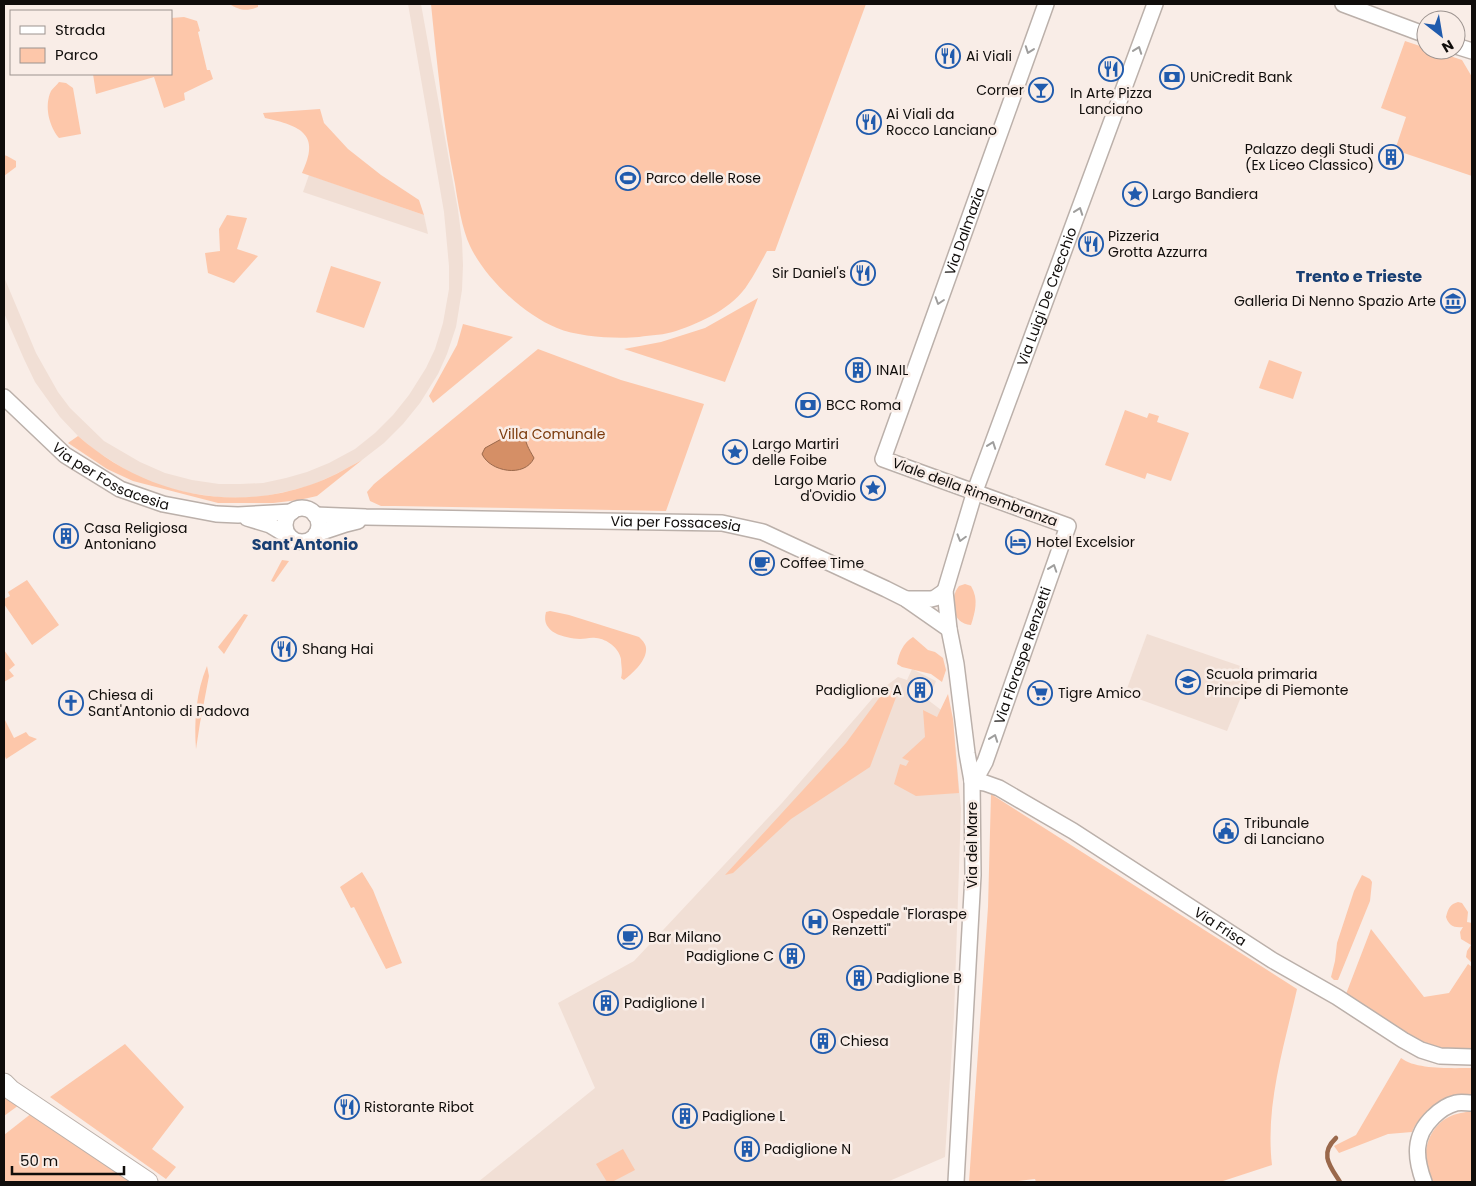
<svg xmlns="http://www.w3.org/2000/svg" width="1476" height="1186" viewBox="0 0 1476 1186" font-family="Poppins,sans-serif">
<style>
.built{fill:#f1dfd5}
.green{fill:#fdc7aa}
.water{fill:#d58f66;stroke:#9a684b}
.lines{fill:none;stroke-linecap:round;stroke-linejoin:round}
.stream{stroke:#9a684b;stroke-width:4.5}
.tertiary-casing{stroke:#bbb0aa;stroke-width:18}
.primary-casing{stroke:#bbb0aa;stroke-width:21}
.tertiary{stroke:#fff;stroke-width:15}
.primary{stroke:#fff;stroke-width:19}
.oneway{stroke:#9f9e9d}
.labels{text-anchor:middle;dominant-baseline:central;stroke-width:5;stroke-linejoin:round;paint-order:stroke}
.poi-label{font-size:14px;fill:#100d0b;stroke:#f9ede7;text-anchor:start}
.street-label{font-size:14px;fill:#100d0b;stroke:#f9ede7}
.park-label{font-size:14px;fill:#7b3a0b;stroke:#f9ede7}
.quarter-label{font-size:16px;font-weight:bold;fill:#193f73;stroke:#f9ede7}
</style>
<rect width="100%" height="100%" fill="#f9ede7"/>
<!-- built -->
<g class="built">
<polygon points="408,4 421,4 458,210 462,241 463,265 462,290 456,327 447,354 438,374 420,403 403,424 384,443 362,460 334,475 312,485 289,491 265,496 240,498 218,497 189,493 160,486 134,475 96,451 78,436 60,417 35,382 24,359 4,313 4,277 36,353 58,392 70,408 104,441 140,462 165,473 192,480 219,484 240,484 263,483 286,478 307,472 329,463 355,449 375,433 393,415 409,395 426,368 435,349 443,323 449,289 449,266 444,212"/>
<polygon points="309,175 424,215 428,234 303,192"/>
<polygon points="1147,634 1252,670 1227,731 1125,694"/>
<polygon points="912,669 936,681 928,700 953,719 961,809 954,1015 945,1157 887,1182 545,1182 544,1181 540,1182 478,1182 595,1088 558,1003 634,961 782,803 878,692 898,677 907,680"/>
</g>
<!-- green -->
<g class="green">
<path d="M 229,4 L 258,4 L 258,7 C 245,12 240,10 229,4 Z"/>
<path d="M 431,4 L 866,4 L 775,251 L 767,251 C 761,262 755,274 748,284 C 733,308 702,322 676,331 C 665,335 651,335 639,337 C 616,339 578,337 557,328 C 524,315 485,278 470,246 C 462,229 458,203 455,184 C 443,124 437,64 431,4 Z"/>
<polygon points="184,17 197,21 200,31 198,32 207,70 210,70 213,79 184,93 185,100 164,108 154,77 96,94 93,74 171,74 171,18"/>
<polygon points="1405,41 1426,48 1426,50 1432,50 1462,60 1472,77 1472,176 1395,150 1406,117 1381,108"/>
<path d="M 59,82 L 66,83 L 73,88 L 81,134 L 59,138 C 49,126 44,106 51,91 C 53,88 57,85 59,82 Z"/>
<path d="M 320,109 L 324,123 L 348,149 L 381,175 L 419,200 L 424,215 L 302,173 C 321,134 301,126 265,118 L 263,113 Z"/>
<polygon points="4,155 7,156 16,161 16,167 4,176"/>
<polygon points="227,215 247,218 237,249 258,256 234,283 208,273 205,253 220,251 219,229"/>
<polygon points="331,266 381,282 364,328 316,312"/>
<polygon points="758,298 725,382 624,349 661,342 705,328"/>
<polygon points="463,324 513,337 433,403 429,396 457,345"/>
<polygon points="538,349 621,380 704,404 666,511 395,506 381,506 370,501 367,492 374,484"/>
<polygon points="1269,360 1302,372 1293,399 1259,388"/>
<polygon points="1125,410 1147,418 1149,413 1159,416 1157,422 1189,433 1171,481 1147,473 1145,479 1105,465"/>
<path d="M 78,436 C 143,493 228,513 310,485 C 329,479 345,469 362,460 L 317,496 L 299,500 L 273,503 L 218,503 L 133,481 L 107,469 L 68,443 Z"/>
<polygon points="282,560 289,561 274,582 271,581"/>
<polygon points="27,580 59,625 32,645 4,604 4,599 10,596 8,592"/>
<path d="M 965,584 L 971,586 C 979,599 975,612 971,625 C 951,624 949,598 959,586 Z"/>
<path d="M 550,611 L 569,615 L 639,637 C 643,641 647,645 646,651 C 645,662 632,674 624,680 L 621,678 C 623,672 621,665 621,659 C 619,648 607,639 596,638 C 590,637 585,639 580,639 C 565,638 540,633 546,612 Z"/>
<polygon points="244,614 248,615 224,654 218,647"/>
<path d="M 913,637 L 928,650 L 935,652 L 943,658 L 946,670 L 942,682 L 931,674 L 902,667 L 897,664 C 899,653 903,643 913,637 Z"/>
<polygon points="4,650 15,665 9,670 14,676 4,682"/>
<path d="M 207,666 L 209,676 L 200,723 L 196,749 C 194,721 196,692 207,666 Z"/>
<polygon points="885,690 898,692 870,767 791,819 733,873 725,875 846,743"/>
<polygon points="948,694 953,719 959,793 916,796 894,784 900,764 906,766 909,761 902,758 925,737 923,710 937,717"/>
<polygon points="4,718 14,738 26,732 29,736 37,739 6,759 4,754"/>
<path d="M 991,794 L 1297,989 C 1284,1047 1265,1105 1272,1165 L 1220,1182 L 1036,1182 L 1035,1179 L 1010,1182 L 969,1182 L 988,907 Z"/>
<polygon points="362,872 373,890 402,963 386,969 354,907 351,908 340,887"/>
<polygon points="1362,875 1370,879 1372,882 1370,901 1338,980 1334,980 1331,977 1335,961 1337,943 1354,891"/>
<path d="M 1458,902 L 1462,903 L 1468,912 L 1467,922 L 1472,923 L 1472,963 L 1466,957 L 1467,951 L 1471,945 L 1461,939 L 1460,932 L 1463,927 C 1454,928 1449,926 1446,917 C 1448,909 1450,904 1458,902 Z"/>
<path d="M 1371,929 L 1424,997 L 1449,993 L 1468,964 L 1472,967 L 1472,1050 C 1423,1054 1384,1019 1346,994 Z"/>
<polygon points="125,1044 184,1107 152,1149 176,1167 166,1179 50,1097"/>
<path d="M 1401,1058 C 1416,1070 1453,1068 1472,1068 L 1472,1097 C 1449,1104 1422,1107 1412,1132 L 1388,1134 L 1339,1153 L 1334,1146 L 1356,1135 Z"/>
<polygon points="4,1094 19,1105 4,1116"/>
<path d="M 1470,1111 L 1472,1112 L 1472,1182 L 1432,1182 C 1430,1176 1427,1169 1426,1163 C 1424,1146 1431,1127 1447,1118 C 1453,1114 1462,1113 1470,1111 Z"/>
<polygon points="32,1113 133,1182 4,1182 4,1135"/>
<polygon points="623,1149 635,1170 612,1182 607,1182 596,1164"/>
</g>
<!-- water -->
<path class="water" d="M 522,429 L 525,431 C 524,442 529,449 534,458 C 525,478 490,472 482,454 L 485,448 L 505,437 L 513,431 Z"/>
<g class="lines">
<!-- stream -->
<path class="stream" d="M 1336,1138 C 1319,1154 1330,1166 1340,1182"/>
<defs>
<g id="tertiary">
<polyline points="1343,4 1426,35"/>
<polyline points="1456,46 1472,51"/>
<path id="s1" d="M 4,397 L 65,455 L 120,489 L 163,504 L 216,514 L 238,515 L 292,512"/>
<circle cx="302" cy="525" r="17"/>
<path id="s2" d="M 315,515 L 366,517 L 722,523 L 763,532 L 886,589 L 906,599 L 949,629"/>
<polyline points="247,518 270,525 290,537"/>
<polyline points="316,534 346,524 358,521"/>
<polyline points="906,599 931,599 935,598 945,591"/>
<path id="s3" d="M 972,781 L 980,771 L 985,762 L 1068,526 L 883,459 L 1046,4"/>
<path id="s4" d="M 972,781 L 985,783 L 999,788 L 1073,831 L 1272,960 L 1337,997 L 1403,1040 L 1421,1050 L 1440,1056 L 1472,1057"/>
<path id="s5" d="M 956,1182 L 973,875 L 972,781 L 967,753 L 956,664 L 949,629 L 945,591 L 975,491 L 1155,4"/>
<path d="M 1424,1182 C 1415,1158 1413,1136 1433,1117 C 1439,1111 1448,1105 1456,1103 C 1461,1102 1467,1103 1472,1103"/>
</g>
<polyline id="primary" points="4,1083 11,1090 148,1182"/>
</defs>
<!-- tertiary casing -->
<use href="#tertiary" class="tertiary-casing"/>
<!-- primary casing -->
<use href="#primary" class="primary-casing"/>
<!-- tertiary -->
<use href="#tertiary" class="tertiary"/>
<!-- primary -->
<use href="#primary" class="primary"/>
</g>
<!-- one-way arrows -->
<defs><path id="oneway-chevron" d="M-2-3.5L2.5 0L-2 3.5" fill="none" stroke-width="1.6" stroke-linecap="round" stroke-linejoin="round" transform="scale(1.25)"/></defs>
<g class="oneway">
<use href="#oneway-chevron" transform="translate(1029 50) rotate(110)"/>
<use href="#oneway-chevron" transform="translate(1138 50) rotate(-70)"/>
<use href="#oneway-chevron" transform="translate(1079 211) rotate(-70)"/>
<use href="#oneway-chevron" transform="translate(939 301) rotate(108)"/>
<use href="#oneway-chevron" transform="translate(992 445) rotate(-70)"/>
<use href="#oneway-chevron" transform="translate(961 538) rotate(106)"/>
<use href="#oneway-chevron" transform="translate(1053 568) rotate(-71)"/>
<use href="#oneway-chevron" transform="translate(994 738) rotate(-70)"/>
</g>
<!-- icons -->
<defs>
<symbol id="restaurant-ring" viewBox="-11 -11 22 22"><circle r="9.5" fill="#f9ede7" stroke="#205bad" stroke-width="1.5"/><path d="M-5-6h1v4h1v-4h1v4h1v-4h1v5L-1.5 .5V6h-2V.5L-5-1ZM5-6V6H3V1.5H1.5Q1.5-4 5-6Z" fill="#205bad"/></symbol>
<symbol id="bank-ring" viewBox="-11 -11 22 22"><circle r="9.5" fill="#f9ede7" stroke="#205bad" stroke-width="1.5"/><path d="M-6-4H6V4H-6ZM0-2.3a2.3 2.3 0 1 0 0 4.6a2.3 2.3 0 1 0 0-4.6Z" fill="#205bad"/></symbol>
<symbol id="bar-ring" viewBox="-11 -11 22 22"><circle r="9.5" fill="#f9ede7" stroke="#205bad" stroke-width="1.5"/><path d="M-6-5H6L.8 .8V4.5H3.5V6h-7V4.5H-.8V.8Z" fill="#205bad"/></symbol>
<symbol id="building-ring" viewBox="-11 -11 22 22"><circle r="9.5" fill="#f9ede7" stroke="#205bad" stroke-width="1.5"/><path d="M-4-6H4V6H1V3H-1V6H-4ZM-2.5-4.3h1.7v1.8h-1.7ZM.8-4.3h1.7v1.8H.8ZM-2.5-1h1.7V.8h-1.7ZM.8-1h1.7V.8H.8Z" fill="#205bad"/></symbol>
<symbol id="stadium-ring" viewBox="-11 -11 22 22"><circle r="9.5" fill="#f9ede7" stroke="#205bad" stroke-width="1.5"/><path d="M0-5a6.5 5 0 1 0 0 10a6.5 5 0 1 0 0-10ZM-3.5-1.8h7v3.6h-7Z" fill="#205bad"/></symbol>
<symbol id="sight-ring" viewBox="-11 -11 22 22"><circle r="9.5" fill="#f9ede7" stroke="#205bad" stroke-width="1.5"/><path d="M0-6L1.8-2.2L6-1.7L2.9 1.2L3.7 5.4L0 3.3L-3.7 5.4L-2.9 1.2L-6-1.7L-1.8-2.2Z" fill="#205bad"/></symbol>
<symbol id="museum-ring" viewBox="-11 -11 22 22"><circle r="9.5" fill="#f9ede7" stroke="#205bad" stroke-width="1.5"/><path d="M0-6L6-3V-2H-6V-3ZM-5-1h2V3h-2ZM-1-1h2V3h-2ZM3-1h2V3H3ZM-6 4H6V6H-6Z" fill="#205bad"/></symbol>
<symbol id="hotel-ring" viewBox="-11 -11 22 22"><circle r="9.5" fill="#f9ede7" stroke="#205bad" stroke-width="1.5"/><path d="M-6-4.5h1.5V1H6V5H4.5V3h-9V5H-6ZM-4 0a1.8 1.8 0 1 1 3.6 0ZM.5 0V-2.5h3Q6-2.5 6 0Z" fill="#205bad"/></symbol>
<symbol id="cafe-ring" viewBox="-11 -11 22 22"><circle r="9.5" fill="#f9ede7" stroke="#205bad" stroke-width="1.5"/><path d="M-5.5-4.5H6V0H3Q3 3.5 0 3.5H-2.5Q-5.5 3.5-5.5 0ZM3-3.2v2h1.7v-2ZM-6 4.5H4V6H-6Z" fill="#205bad"/></symbol>
<symbol id="school-ring" viewBox="-11 -11 22 22"><circle r="9.5" fill="#f9ede7" stroke="#205bad" stroke-width="1.5"/><path d="M0-5L7-2L0 1L-7-2ZM-4 1L0 2.5L4 1V4Q0 6-4 4Z" fill="#205bad"/></symbol>
<symbol id="supermarket-ring" viewBox="-11 -11 22 22"><circle r="9.5" fill="#f9ede7" stroke="#205bad" stroke-width="1.5"/><path d="M-6-5.5h2.5l.6 2H6L4.5 2H-2.5L-4.4-4H-6ZM-1.5 3.2a1.3 1.3 0 1 0 .1 0ZM3 3.2a1.3 1.3 0 1 0 .1 0Z" fill="#205bad"/></symbol>
<symbol id="church-ring" viewBox="-11 -11 22 22"><circle r="9.5" fill="#f9ede7" stroke="#205bad" stroke-width="1.5"/><path d="M-1.2-6h2.4v3.5h3.3v2.4h-3.3V6h-2.4V-.1h-3.3v-2.4h3.3Z" fill="#205bad"/></symbol>
<symbol id="civic-ring" viewBox="-11 -11 22 22"><circle r="9.5" fill="#f9ede7" stroke="#205bad" stroke-width="1.5"/><path d="M-.6-6.5H3V-4.5H.6V-3L4-1V1h2V6H-6V1h2V-1L-.6-3ZM-1.2 2.5V6h2.4V2.5Z" fill="#205bad"/></symbol>
<symbol id="hospital-ring" viewBox="-11 -11 22 22"><circle r="9.5" fill="#f9ede7" stroke="#205bad" stroke-width="1.5"/><path d="M-5-5h3v3.5h4V-5h3V5h-3V1.5h-4V5h-3Z" fill="#205bad"/></symbol>
</defs>
<g fill-rule="evenodd">
<use href="#restaurant-ring" x="934" y="42" width="28" height="28"/>
<use href="#restaurant-ring" x="1097" y="55" width="28" height="28"/>
<use href="#bank-ring" x="1158" y="63" width="28" height="28"/>
<use href="#bar-ring" x="1027" y="76" width="28" height="28"/>
<use href="#restaurant-ring" x="855" y="108" width="28" height="28"/>
<use href="#building-ring" x="1377" y="143" width="28" height="28"/>
<use href="#stadium-ring" x="614" y="164" width="28" height="28"/>
<use href="#sight-ring" x="1121" y="180" width="28" height="28"/>
<use href="#restaurant-ring" x="1077" y="230" width="28" height="28"/>
<use href="#restaurant-ring" x="849" y="259" width="28" height="28"/>
<use href="#museum-ring" x="1439" y="287" width="28" height="28"/>
<use href="#building-ring" x="844" y="356" width="28" height="28"/>
<use href="#bank-ring" x="794" y="391" width="28" height="28"/>
<use href="#sight-ring" x="721" y="438" width="28" height="28"/>
<use href="#sight-ring" x="859" y="474" width="28" height="28"/>
<use href="#building-ring" x="52" y="522" width="28" height="28"/>
<use href="#hotel-ring" x="1004" y="528" width="28" height="28"/>
<use href="#cafe-ring" x="748" y="549" width="28" height="28"/>
<use href="#restaurant-ring" x="270" y="635" width="28" height="28"/>
<use href="#school-ring" x="1174" y="668" width="28" height="28"/>
<use href="#building-ring" x="906" y="676" width="28" height="28"/>
<use href="#supermarket-ring" x="1026" y="679" width="28" height="28"/>
<use href="#church-ring" x="57" y="689" width="28" height="28"/>
<use href="#civic-ring" x="1212" y="817" width="28" height="28"/>
<use href="#hospital-ring" x="801" y="908" width="28" height="28"/>
<use href="#cafe-ring" x="616" y="923" width="28" height="28"/>
<use href="#building-ring" x="778" y="942" width="28" height="28"/>
<use href="#building-ring" x="845" y="964" width="28" height="28"/>
<use href="#building-ring" x="592" y="989" width="28" height="28"/>
<use href="#building-ring" x="809" y="1027" width="28" height="28"/>
<use href="#restaurant-ring" x="333" y="1093" width="28" height="28"/>
<use href="#building-ring" x="671" y="1102" width="28" height="28"/>
<use href="#building-ring" x="733" y="1135" width="28" height="28"/>
</g>
<g class="labels">
<!-- poi labels -->
<g class="poi-label">
<text x="966" y="56">Ai Viali</text>
<text x="1190" y="77">UniCredit Bank</text>
<text x="1024" y="90" text-anchor="end">Corner</text>
<text x="1111" y="93" text-anchor="middle">In Arte Pizza<tspan x="1111" dy="16">Lanciano</tspan></text>
<text x="886" y="114">Ai Viali da<tspan x="886" dy="16">Rocco Lanciano</tspan></text>
<text x="1374" y="149" text-anchor="end">Palazzo degli Studi<tspan x="1374" dy="16">(Ex Liceo Classico)</tspan></text>
<text x="646" y="178">Parco delle Rose</text>
<text x="1152" y="194">Largo Bandiera</text>
<text x="1108" y="236">Pizzeria<tspan x="1108" dy="16">Grotta Azzurra</tspan></text>
<text x="846" y="273" text-anchor="end">Sir Daniel's</text>
<text x="1436" y="301" text-anchor="end">Galleria Di Nenno Spazio Arte</text>
<text x="876" y="370">INAIL</text>
<text x="826" y="405">BCC Roma</text>
<text x="752" y="444">Largo Martiri<tspan x="752" dy="16">delle Foibe</tspan></text>
<text x="856" y="480" text-anchor="end">Largo Mario<tspan x="856" dy="16">d'Ovidio</tspan></text>
<text x="84" y="528">Casa Religiosa<tspan x="84" dy="16">Antoniano</tspan></text>
<text x="1036" y="542">Hotel Excelsior</text>
<text x="780" y="563">Coffee Time</text>
<text x="302" y="649">Shang Hai</text>
<text x="1206" y="674">Scuola primaria<tspan x="1206" dy="16">Principe di Piemonte</tspan></text>
<text x="902" y="690" text-anchor="end">Padiglione A</text>
<text x="1058" y="693">Tigre Amico</text>
<text x="88" y="695">Chiesa di<tspan x="88" dy="16">Sant'Antonio di Padova</tspan></text>
<text x="1244" y="823">Tribunale<tspan x="1244" dy="16">di Lanciano</tspan></text>
<text x="832" y="914">Ospedale "Floraspe<tspan x="832" dy="16">Renzetti"</tspan></text>
<text x="648" y="937">Bar Milano</text>
<text x="774" y="956" text-anchor="end">Padiglione C</text>
<text x="876" y="978">Padiglione B</text>
<text x="624" y="1003">Padiglione I</text>
<text x="840" y="1041">Chiesa</text>
<text x="364" y="1107">Ristorante Ribot</text>
<text x="702" y="1116">Padiglione L</text>
<text x="764" y="1149">Padiglione N</text>
</g>
<!-- street labels -->
<g class="street-label">
<text stroke="none"><textPath href="#s3" startOffset="712">Via Dalmazia</textPath></text>
<text stroke="none"><textPath href="#s5" startOffset="905">Via Luigi De Crecchio</textPath></text>
<text stroke="none"><textPath href="#s1" startOffset="135">Via per Fossacesia</textPath></text>
<text transform="translate(975 492) rotate(20)">Viale della Rimembranza</text>
<text stroke="none"><textPath href="#s2" startOffset="361">Via per Fossacesia</textPath></text>
<text stroke="none"><textPath href="#s3" startOffset="136">Via Floraspe Renzetti</textPath></text>
<text transform="translate(972 845) rotate(-90)">Via del Mare</text>
<text stroke="none"><textPath href="#s4" startOffset="289">Via Frisa</textPath></text>
</g>
<!-- park labels -->
<g class="park-label">
<text x="552" y="434">Villa Comunale</text>
</g>
<!-- quarter labels -->
<g class="quarter-label">
<text x="1359" y="276">Trento e Trieste</text>
<text x="305" y="544">Sant'Antonio</text>
</g>
</g>
<!-- border -->
<rect width="1476" height="1186" fill="none" stroke="#100d0b" stroke-width="10"/>
<!-- legend -->
<rect x="10" y="10" width="162" height="65" fill="#f9ede7" stroke="#9c938f"/>
<rect x="20" y="26" width="25" height="8" fill="#ffffff" stroke="#9c938f"/>
<text x="55" y="35" font-size="15" fill="#100d0b">Strada</text>
<rect x="20" y="48" width="25" height="15" fill="#fdc7aa" stroke="#9c938f"/>
<text x="55" y="60" font-size="15" fill="#100d0b">Parco</text>
<!-- north arrow -->
<g transform="translate(1441 35) rotate(149)"><circle r="24" fill="#f9ede7" stroke="#9c938f"/>
<path d="M0-4L9 19L0 12L-9 19Z" fill="#205bad"/>
<text y="-8" font-size="14" font-weight="bold" text-anchor="middle" fill="#100d0b">N</text>
</g>
<!-- scale -->
<path d="M12 1166v8h112v-8" fill="none" stroke="#100d0b" stroke-width="2.5"/>
<text x="20" y="1166" font-size="15" fill="#100d0b" stroke="#f9ede7" stroke-width="4" paint-order="stroke">50 m</text>
</svg>
